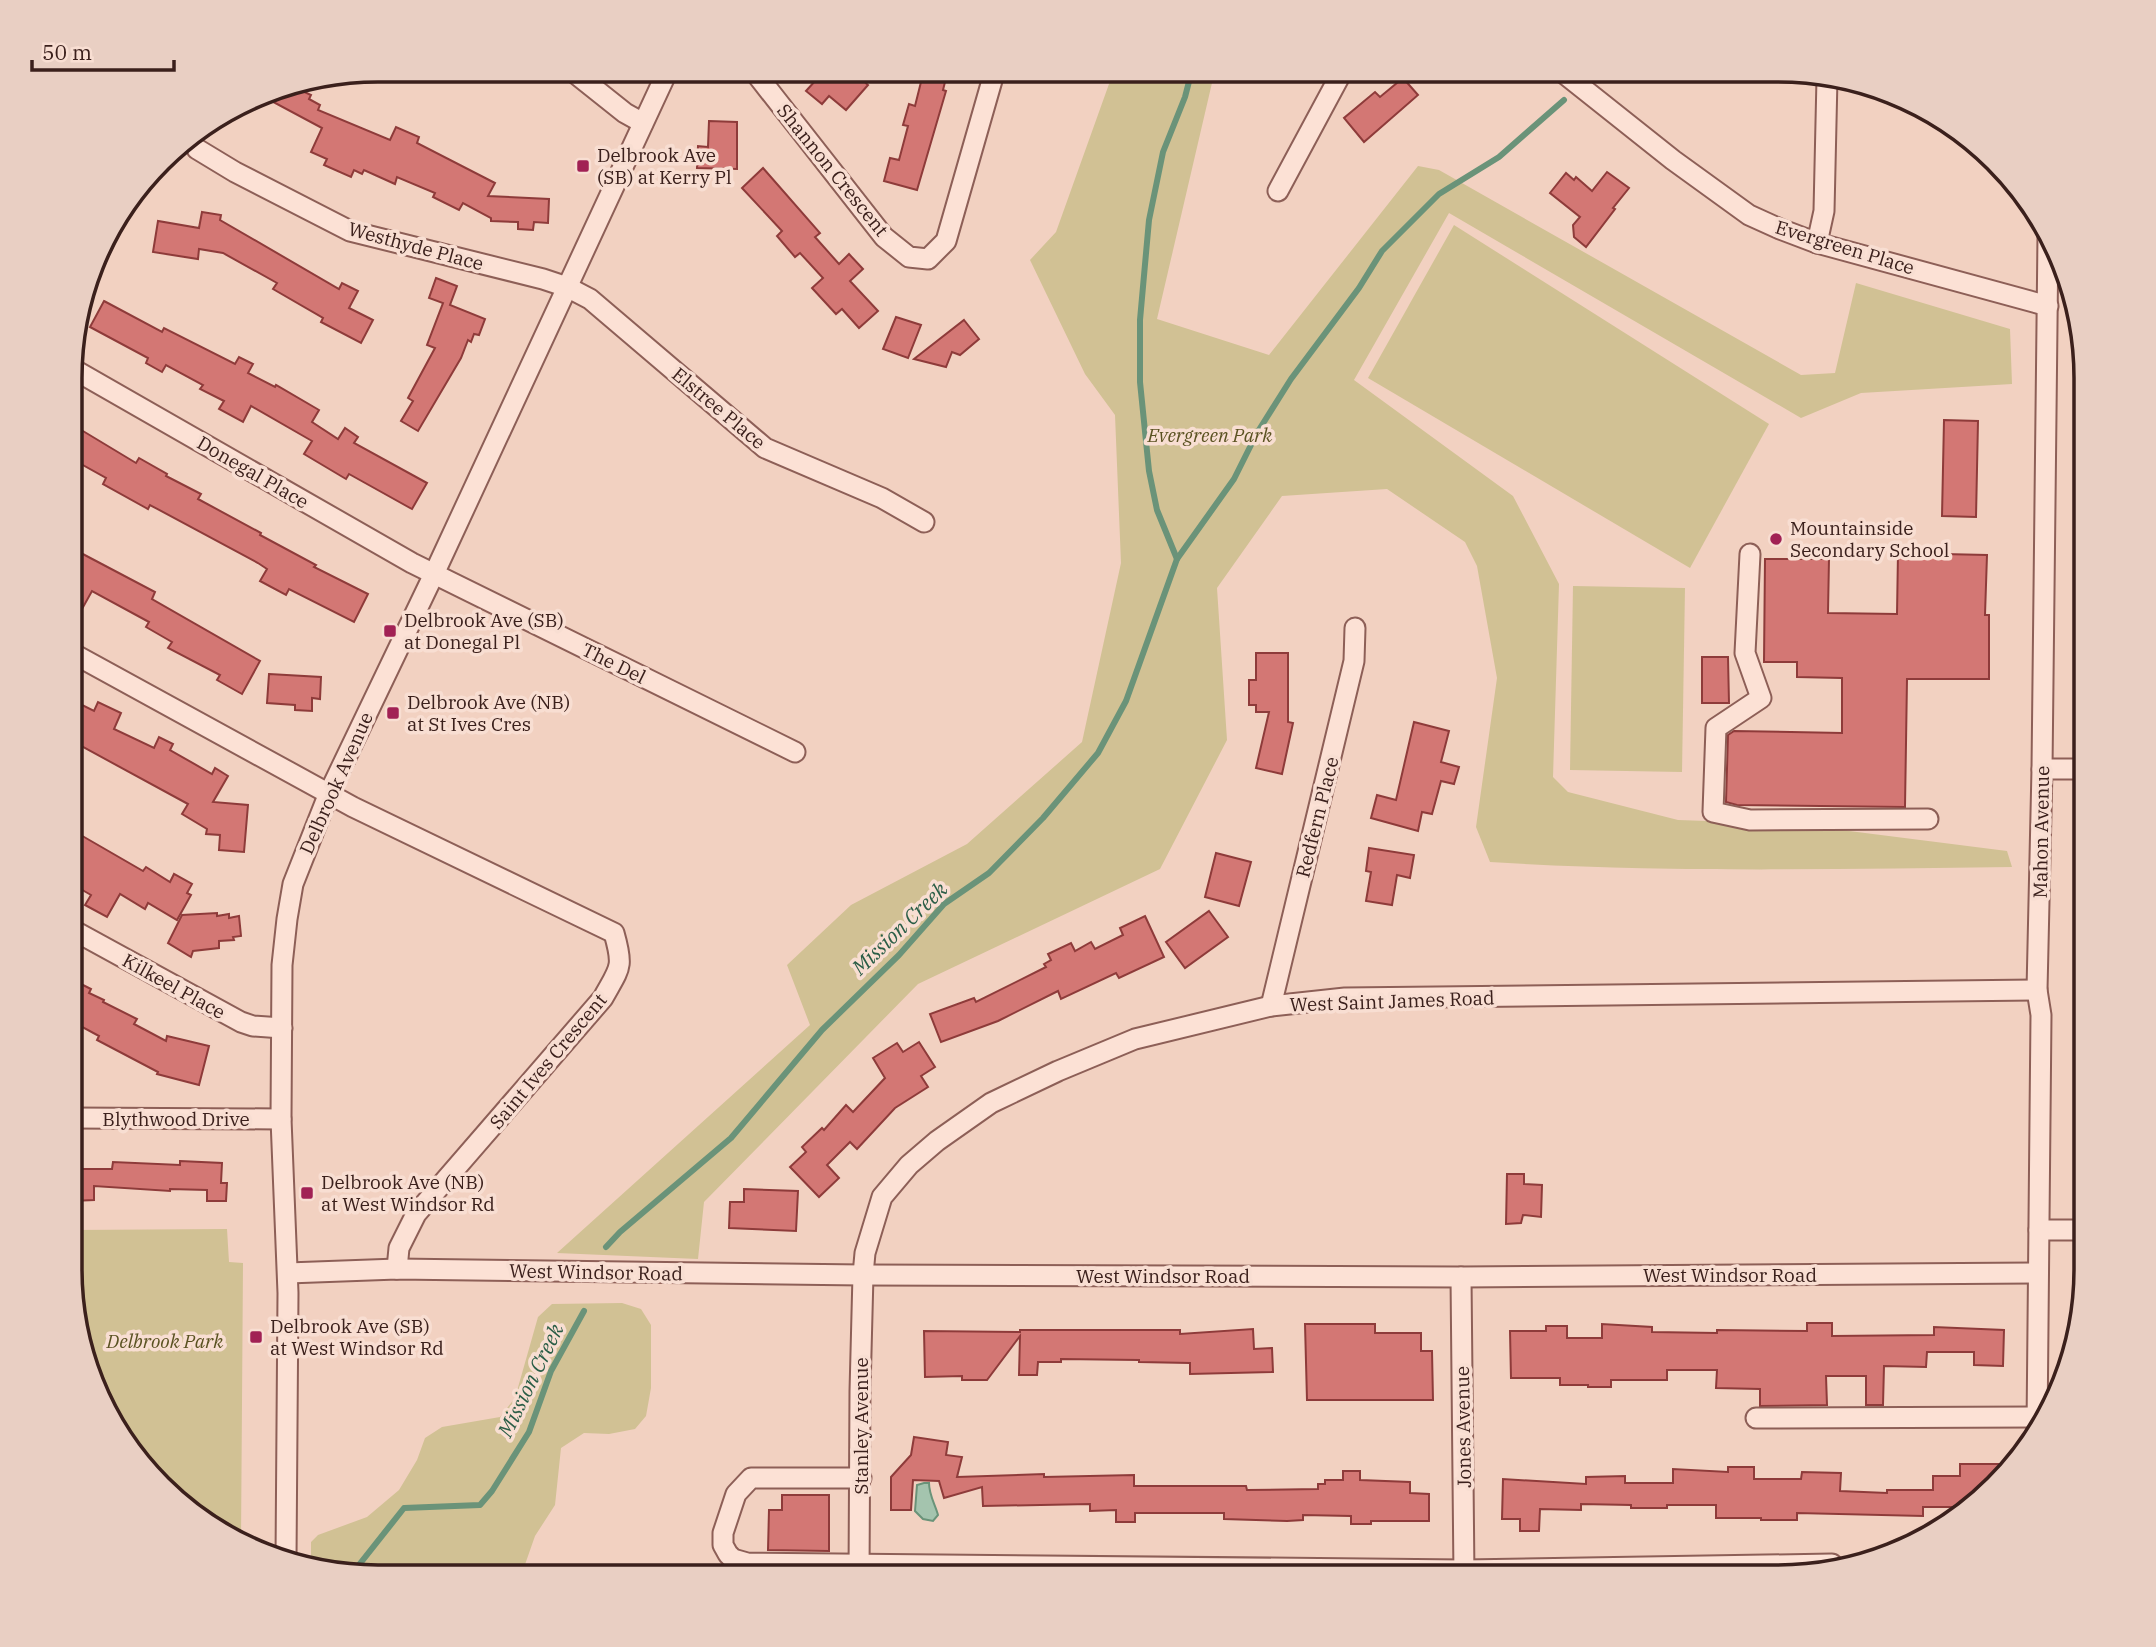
<svg xmlns="http://www.w3.org/2000/svg" width="2156" height="1647" viewBox="0 0 2156 1647" font-family="'IBM Plex Serif',serif">
<style>
.green{fill:#d1c194}
.water{fill:#a4c4ae;stroke:#6a9379;stroke-width:2}
.lines{fill:none;stroke-linecap:round;stroke-linejoin:round}
.stream{stroke:#6a9379;stroke-width:6}
.building{fill:#d37774;stroke:#8e3b3a;stroke-width:2}
.minor-casing{stroke:#8d5f57;stroke-width:23}
.minor{stroke:#fce1d5;stroke-width:19}
.poi-dot{fill:#a12154;stroke:#f8ded2;stroke-width:2.5}
.labels{text-anchor:middle;dominant-baseline:central;stroke-width:7;stroke-linejoin:round;paint-order:stroke}
.poi-label{font-size:19px;fill:#3b201c;stroke:#f8ded2;text-anchor:start}
.street-label{font-size:19px;fill:#3b201c;stroke:#f8ded2}
.park-label{font-size:19px;font-style:italic;fill:#5a5221;stroke:#f8ded2}
.water-label{font-size:21px;font-style:italic;fill:#2a5d46;stroke:#f8ded2}
.rim{fill:none;stroke:#3b201c;stroke-width:3.5}
</style>
<rect width="100%" height="100%" fill="#f2d1c1"/>
<!-- green -->
<g class="green">
<path d="M 1114,70 L 1215,70 L 1157,319 L 1269,355 L 1418,166 L 1439,170 L 1801,375 L 1835,373 L 1856,283 L 2010,329 L 2012,384 L 1861,393 L 1801,418 L 1449,213 L 1354,380 L 1513,496 L 1559,584 L 1553,777 L 1568,792 L 1678,820 L 1794,824 L 2007,851 L 2012,867 C 1838,869 1663,873 1490,862 L 1476,827 L 1497,678 L 1477,566 L 1465,542 L 1387,489 L 1282,496 L 1217,588 L 1227,740 L 1160,869 L 918,984 L 704,1202 L 698,1259 L 557,1253 L 810,1025 L 787,965 L 851,905 L 967,844 L 1082,742 L 1121,563 L 1115,415 L 1085,374 L 1030,260 L 1056,232 Z"/>
<polygon points="1454,225 1769,424 1690,568 1368,378"/>
<polygon points="1573,586 1685,588 1682,772 1570,770"/>
<polygon points="227,1229 229,1262 243,1263 241,1541 175,1501 102,1405 71,1289 71,1230"/>
<polygon points="622,1303 641,1309 651,1325 651,1388 646,1416 635,1429 609,1434 584,1433 561,1448 555,1505 535,1536 521,1576 359,1576 311,1565 311,1542 318,1535 367,1517 399,1490 417,1460 425,1438 442,1427 500,1417 515,1398 538,1317 552,1304"/>
</g>
<!-- water -->
<path class="water" d="M 924,1483 L 929,1483 C 929,1495 935,1504 938,1515 L 933,1521 L 923,1519 L 915,1511 L 917,1485 Z"/>
<g class="lines">
<!-- stream -->
<g class="stream">
<polyline points="1585,77 1590,71"/>
<polyline points="1177,559 1157,510 1149,471 1140,382 1140,320 1149,220 1163,152 1185,97 1192,70"/>
<polyline points="606,1247 620,1232 731,1138 822,1030 899,955 944,904 989,873 1043,818 1098,753 1126,701 1177,559 1234,479 1257,433 1291,379 1359,288 1382,251 1439,194 1499,157 1564,100"/>
<polyline points="351,1575 404,1508 480,1505 492,1491 529,1432 551,1371 584,1311"/>
</g>
</g>
<!-- building -->
<g class="building">
<polygon points="805,70 851,70 868,85 846,110 829,96 822,104 806,91 816,80"/>
<polygon points="924,70 948,70 943,90 946,91 917,190 884,181 890,158 899,160 908,126 903,125 909,104 915,106"/>
<polygon points="1403,78 1418,95 1364,142 1344,118 1375,92 1380,97"/>
<polygon points="304,82 300,90 311,95 309,99 320,105 318,110 390,140 396,127 419,137 417,143 495,183 488,196 549,199 548,223 534,222 533,230 518,229 518,222 491,221 491,218 463,203 459,210 433,197 435,193 397,177 395,184 364,170 362,174 354,170 351,177 324,165 327,159 311,152 322,128 262,96 279,87"/>
<polygon points="709,121 737,122 737,169 697,168 698,146 708,147"/>
<polygon points="763,168 820,233 815,237 839,264 849,254 863,269 850,281 878,311 859,328 842,309 836,314 812,288 823,278 800,253 795,257 777,236 782,231 742,188"/>
<polygon points="1607,172 1629,188 1613,208 1615,209 1586,247 1574,237 1573,225 1580,217 1550,193 1566,173 1574,180 1576,177 1592,191"/>
<polygon points="202,212 221,215 220,220 339,289 342,283 358,291 349,308 373,320 361,343 321,322 323,318 273,289 277,283 223,253 199,249 198,259 153,252 158,221 199,228"/>
<polygon points="436,278 457,286 450,305 485,319 479,335 474,334 471,342 468,340 461,358 418,431 401,421 413,401 408,398 435,348 427,345 443,303 429,298"/>
<polygon points="104,301 162,332 164,328 235,364 239,357 253,364 248,373 275,387 276,385 319,410 312,422 338,439 345,428 358,437 354,443 427,483 412,509 349,474 346,479 304,454 312,441 251,406 243,422 219,409 224,401 200,389 203,385 166,365 162,372 146,363 148,358 90,327"/>
<polygon points="896,317 921,325 908,358 883,349"/>
<polygon points="964,320 979,339 960,355 952,352 946,367 914,359"/>
<polygon points="1944,420 1978,421 1976,517 1942,516"/>
<polygon points="73,425 136,463 139,458 167,474 166,476 201,494 198,499 261,533 260,535 316,565 314,567 368,594 354,622 289,589 286,595 260,581 267,569 258,563 150,505 148,509 103,484 106,478 72,459"/>
<polygon points="79,552 155,592 152,599 260,661 242,694 217,680 220,675 168,648 172,642 146,627 149,622 92,591 72,627 72,563"/>
<polygon points="1898,553 1987,555 1985,615 1989,615 1989,679 1907,679 1905,807 1737,805 1726,802 1728,735 1734,731 1842,733 1842,678 1797,677 1797,662 1764,662 1765,559 1829,559 1828,613 1897,614"/>
<polygon points="1256,653 1288,653 1288,722 1293,723 1282,774 1256,768 1269,712 1256,712 1256,705 1249,705 1249,680 1256,680"/>
<polygon points="1702,657 1728,657 1729,703 1702,703"/>
<polygon points="269,674 321,677 320,699 312,698 312,711 295,710 295,705 267,703"/>
<polygon points="72,700 94,711 98,702 121,713 114,729 154,748 159,737 173,744 170,750 212,774 215,768 228,776 213,802 248,805 244,852 219,850 220,835 206,834 207,829 182,814 188,804 72,741"/>
<polygon points="1414,722 1449,731 1441,762 1459,767 1454,784 1441,781 1432,814 1422,812 1418,831 1371,818 1377,795 1396,800"/>
<polygon points="72,830 143,871 146,867 170,882 174,874 192,884 187,893 191,895 177,920 148,903 145,909 120,894 107,917 85,905 91,895 72,884"/>
<polygon points="1369,848 1414,855 1410,878 1397,875 1392,905 1366,901 1371,872 1366,871"/>
<polygon points="1216,853 1251,862 1239,906 1205,897"/>
<polygon points="1209,911 1228,937 1185,968 1166,942"/>
<polygon points="217,913 217,916 229,914 229,918 239,916 241,936 233,937 234,940 219,941 219,948 193,951 191,957 168,943 182,915"/>
<polygon points="1145,916 1164,957 1119,978 1116,973 1061,999 1058,991 998,1021 941,1042 930,1014 974,998 976,1002 1046,967 1044,964 1051,960 1048,954 1071,943 1075,951 1091,942 1095,949 1123,935 1120,928"/>
<polygon points="77,982 91,989 89,993 104,1000 103,1002 137,1019 134,1024 166,1041 167,1036 209,1046 199,1085 157,1074 158,1072 97,1040 99,1036 71,1021 71,983 75,985"/>
<polygon points="919,1042 935,1067 921,1076 928,1087 895,1108 857,1149 850,1142 827,1165 839,1178 819,1197 790,1167 806,1152 802,1147 822,1128 824,1130 846,1105 853,1112 885,1078 873,1058 897,1043 903,1052"/>
<polygon points="180,1161 222,1163 221,1183 227,1183 226,1201 207,1201 207,1190 170,1189 170,1191 94,1186 94,1200 72,1201 71,1169 112,1169 113,1162 180,1165"/>
<polygon points="1507,1174 1524,1174 1524,1184 1542,1185 1541,1217 1523,1215 1521,1223 1506,1224"/>
<polygon points="744,1189 798,1191 796,1231 729,1228 730,1202 744,1202"/>
<polygon points="1807,1323 1832,1323 1832,1336 1934,1335 1934,1327 2004,1330 2003,1366 1974,1365 1974,1352 1927,1352 1926,1367 1884,1366 1883,1405 1866,1405 1866,1376 1826,1376 1827,1405 1760,1406 1760,1389 1716,1388 1717,1370 1667,1370 1667,1380 1611,1380 1611,1387 1588,1387 1588,1385 1560,1385 1560,1378 1511,1378 1510,1331 1546,1331 1546,1326 1567,1326 1567,1338 1602,1338 1602,1324 1652,1327 1652,1332 1717,1333 1717,1330 1807,1331"/>
<polygon points="1305,1324 1375,1324 1375,1333 1421,1333 1421,1351 1432,1351 1433,1400 1307,1400"/>
<polygon points="1253,1329 1254,1349 1272,1348 1273,1372 1190,1374 1190,1363 1139,1362 1139,1360 1061,1359 1061,1362 1038,1362 1037,1375 1019,1375 1020,1336 987,1380 962,1380 962,1376 925,1377 924,1331 1020,1332 1020,1330 1180,1330 1180,1334"/>
<polygon points="914,1437 948,1442 946,1455 962,1457 957,1477 1044,1474 1044,1477 1134,1475 1134,1486 1246,1486 1247,1490 1318,1489 1318,1484 1325,1484 1325,1480 1343,1480 1343,1471 1360,1471 1360,1480 1410,1482 1410,1493 1429,1494 1429,1521 1371,1521 1371,1524 1351,1524 1351,1516 1303,1515 1303,1520 1287,1521 1224,1519 1224,1513 1135,1513 1135,1522 1116,1522 1116,1510 1090,1511 1090,1504 983,1506 982,1487 944,1498 939,1481 913,1480 911,1510 891,1510 891,1477 911,1455"/>
<polygon points="1960,1464 1999,1464 1999,1480 1963,1507 1923,1507 1923,1516 1797,1513 1797,1520 1761,1520 1761,1518 1716,1518 1716,1505 1667,1505 1667,1508 1631,1508 1631,1505 1581,1504 1581,1510 1540,1509 1539,1531 1520,1531 1520,1519 1502,1519 1503,1479 1586,1484 1586,1477 1625,1476 1625,1483 1673,1483 1673,1469 1728,1472 1728,1467 1754,1467 1754,1479 1801,1479 1802,1472 1841,1473 1840,1491 1887,1493 1887,1490 1933,1490 1933,1476 1960,1476"/>
<polygon points="782,1495 829,1495 829,1551 768,1550 769,1510 782,1510"/>
</g>
<g class="lines">
<defs>
<g id="minor">
<polyline points="571,70 625,113 643,123"/>
<polyline points="753,70 884,237 909,257 928,259 946,241 995,70"/>
<polyline points="1561,71 1673,160 1749,215 1780,229 1817,243 2048,306"/>
<polyline points="197,149 235,172 350,231 543,279 567,287 590,299 765,448 882,498 924,522"/>
<polyline points="1278,191 1343,70"/>
<polyline points="1817,243 1824,211 1827,78"/>
<polyline points="73,369 412,563 795,752"/>
<polyline points="1750,554 1745,653 1761,698 1716,728 1713,812 1750,820 1928,819"/>
<path d="M 72,653 L 353,807 L 614,933 C 624,968 620,967 603,998 L 416,1214 L 399,1248 L 397,1269"/>
<polyline points="2042,769 2086,769"/>
<polyline points="71,929 241,1022 253,1026 282,1028"/>
<polyline points="1271,1006 1354,661 1355,628"/>
<polyline points="71,1118 281,1119"/>
<polyline points="2039,1230 2085,1230"/>
<polyline points="288,1273 397,1269 863,1275 1461,1277 2038,1273"/>
<polyline points="1461,1277 1464,1577"/>
<polyline points="1756,1418 2037,1417"/>
<polyline points="2037,1428 2041,1015 2037,990 2042,769 2048,235"/>
<polyline points="861,1478 751,1478 736,1494 723,1533 723,1545 728,1554 733,1559 747,1563 1464,1570 1832,1564"/>
<polyline points="286,1559 288,1293 281,1119 282,965 287,919 293,884 329,793 434,574 668,70"/>
<polyline points="859,1577 860,1391 863,1275 865,1253 882,1197 909,1165 937,1141 991,1103 1058,1071 1135,1039 1271,1006 1345,998 2037,990"/>
</g>
</defs>
<!-- minor casing -->
<use href="#minor" class="minor-casing"/>
<!-- minor -->
<use href="#minor" class="minor"/>
</g>
<!-- markers -->
<g class="poi-dot">
<rect x="576" y="159" width="14" height="14" rx="3.5"/>
<circle cx="1776" cy="539" r="7"/>
<rect x="383" y="624" width="14" height="14" rx="3.5"/>
<rect x="386" y="706" width="14" height="14" rx="3.5"/>
<rect x="300" y="1186" width="14" height="14" rx="3.5"/>
<rect x="249" y="1330" width="14" height="14" rx="3.5"/>
</g>
<g class="labels">
<!-- poi labels -->
<g class="poi-label">
<text x="597" y="155">Delbrook Ave<tspan x="597" dy="22">(SB) at Kerry Pl</tspan></text>
<text x="1790" y="528">Mountainside<tspan x="1790" dy="22">Secondary School</tspan></text>
<text x="404" y="620">Delbrook Ave (SB)<tspan x="404" dy="22">at Donegal Pl</tspan></text>
<text x="407" y="702">Delbrook Ave (NB)<tspan x="407" dy="22">at St Ives Cres</tspan></text>
<text x="321" y="1182">Delbrook Ave (NB)<tspan x="321" dy="22">at West Windsor Rd</tspan></text>
<text x="270" y="1326">Delbrook Ave (SB)<tspan x="270" dy="22">at West Windsor Rd</tspan></text>
</g>
<!-- street labels -->
<g class="street-label">
<text transform="translate(833 170) rotate(51)">Shannon Crescent</text>
<text transform="translate(416 246) rotate(15)">Westhyde Place</text>
<text transform="translate(1845 247) rotate(17)">Evergreen Place</text>
<text transform="translate(719 408) rotate(40)">Elstree Place</text>
<text transform="translate(253 472) rotate(30)">Donegal Place</text>
<text transform="translate(614 663) rotate(26)">The Del</text>
<text transform="translate(336 783) rotate(-66)">Delbrook Avenue</text>
<text transform="translate(1317 817) rotate(-76)">Redfern Place</text>
<text transform="translate(2041 832) rotate(-89)">Mahon Avenue</text>
<text transform="translate(174 986) rotate(29)">Kilkeel Place</text>
<text transform="translate(1392 1001) rotate(-2)">West Saint James Road</text>
<text transform="translate(548 1061) rotate(-50)">Saint Ives Crescent</text>
<text x="176" y="1119">Blythwood Drive</text>
<text transform="translate(596 1272) rotate(1)">West Windsor Road</text>
<text x="1730" y="1275">West Windsor Road</text>
<text x="1163" y="1276">West Windsor Road</text>
<text transform="translate(861 1426) rotate(-90)">Stanley Avenue</text>
<text transform="translate(1463 1427) rotate(-91)">Jones Avenue</text>
</g>
<!-- park labels -->
<g class="park-label">
<text x="1210" y="435">Evergreen Park</text>
<text x="165" y="1341">Delbrook Park</text>
</g>
<!-- water labels -->
<g class="water-label">
<text transform="translate(899 928) rotate(-44)">Mission Creek</text>
<text transform="translate(530 1380) rotate(-64)">Mission Creek</text>
</g>
</g>
<!-- crop -->
<path d="M0 0H2156V1647H0ZM378 82H1778A296 296 0 0 1 2074 378V1269A296 296 0 0 1 1778 1565H378A296 296 0 0 1 82 1269V378A296 296 0 0 1 378 82Z" fill="#e9cfc3" fill-rule="evenodd"/>
<path class="rim" d="M378 82H1778A296 296 0 0 1 2074 378V1269A296 296 0 0 1 1778 1565H378A296 296 0 0 1 82 1269V378A296 296 0 0 1 378 82Z"/>
<!-- scale -->
<path d="M32 60v10h142v-10" fill="none" stroke="#3b201c" stroke-width="3.5"/>
<text x="42" y="60" font-size="21" fill="#3b201c" stroke="#f8ded2" stroke-width="5" paint-order="stroke">50 m</text>
</svg>
